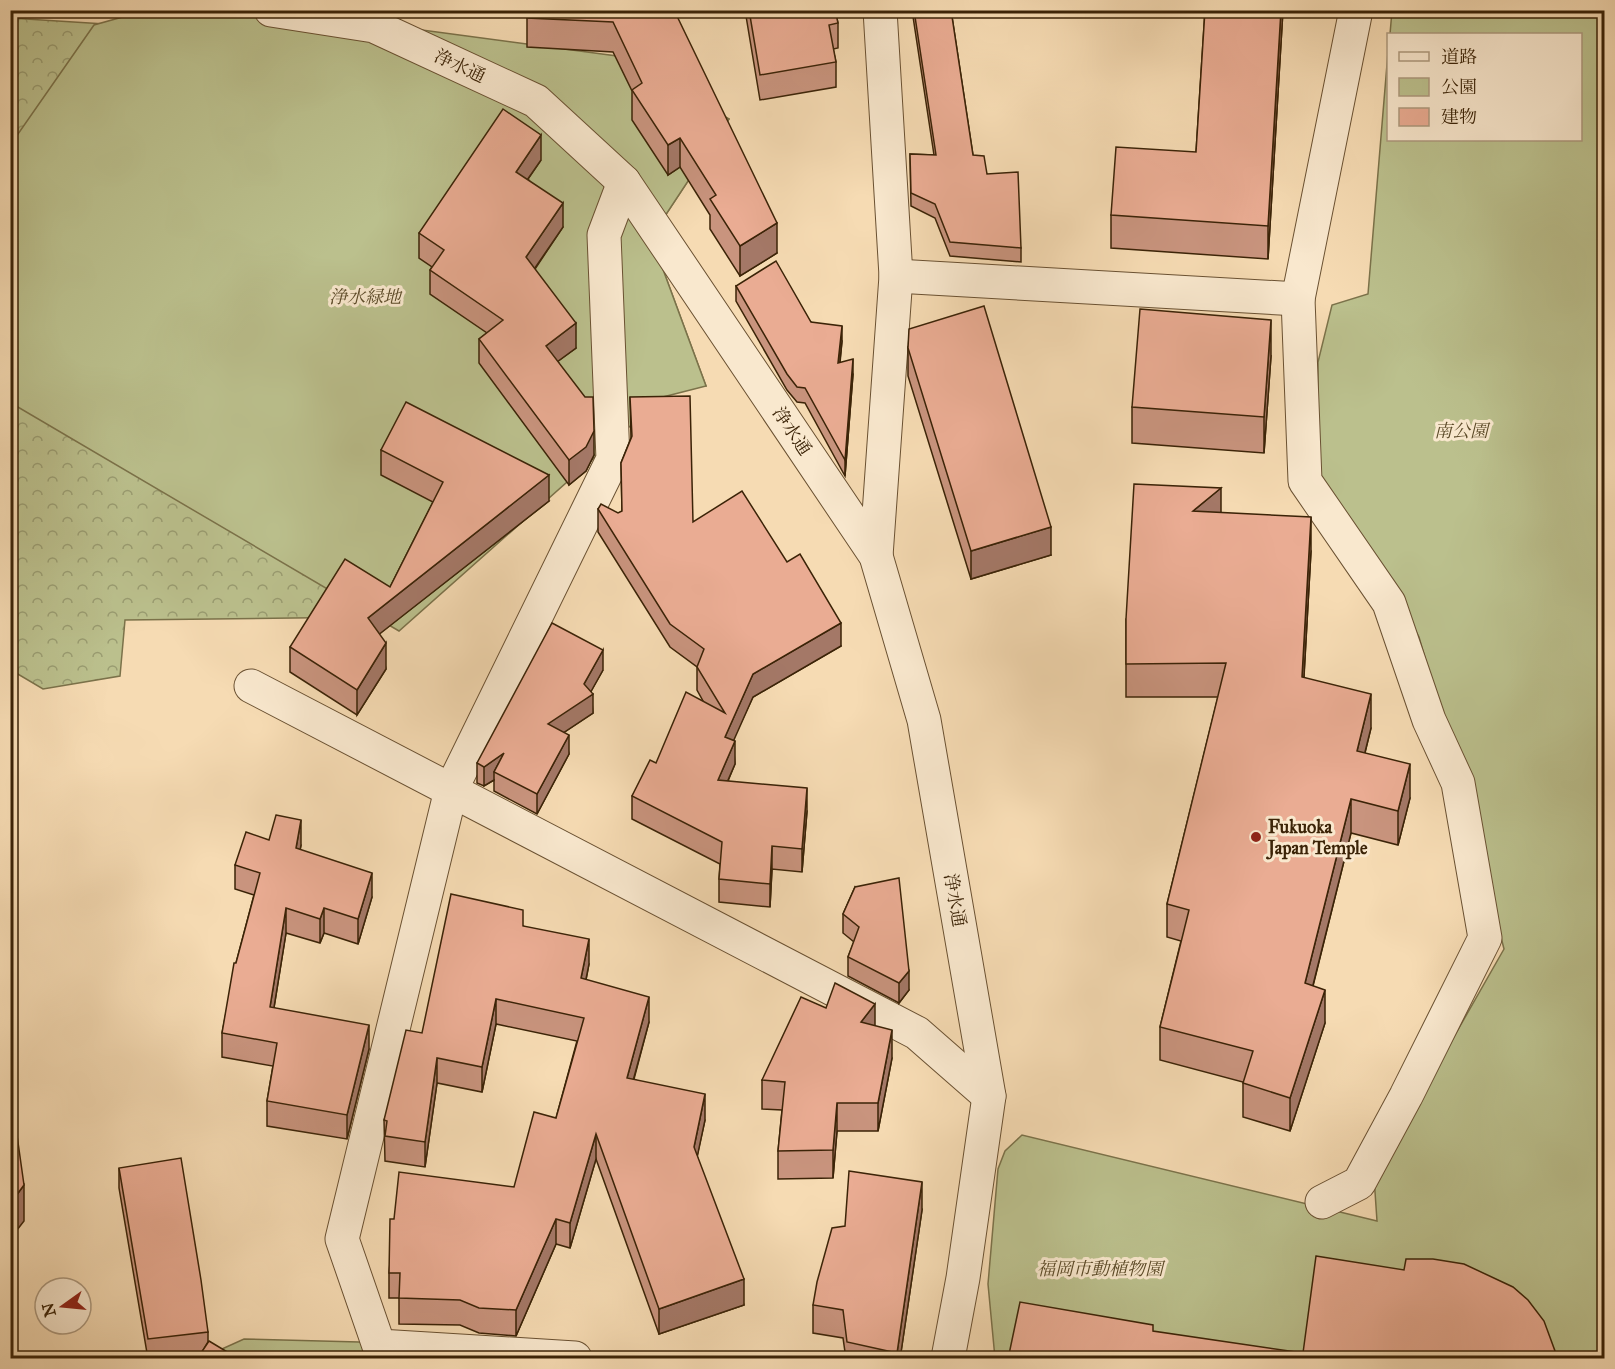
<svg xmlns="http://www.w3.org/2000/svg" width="1615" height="1369" viewBox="0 0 1615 1369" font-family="'IM FELL Great Primer','Noto Serif JP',serif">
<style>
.forest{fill:url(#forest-crowns);stroke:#7b724a;stroke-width:1.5}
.park{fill:#bbc08d;stroke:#7b724a;stroke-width:1.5}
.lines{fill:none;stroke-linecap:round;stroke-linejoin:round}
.minor-casing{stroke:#6a5132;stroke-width:35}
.tertiary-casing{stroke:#6a5132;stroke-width:35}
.minor{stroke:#f9e8ce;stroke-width:33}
.tertiary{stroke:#f9e8ce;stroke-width:33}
.wall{fill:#c9947e;stroke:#3b2307;stroke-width:1.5}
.shaded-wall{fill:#a47867;stroke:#3b2307;stroke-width:1.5}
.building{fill:#eaac93;stroke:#3b2307;stroke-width:1.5}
.poi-dot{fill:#8f2418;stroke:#f9e8ce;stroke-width:2}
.labels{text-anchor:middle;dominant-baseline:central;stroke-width:6;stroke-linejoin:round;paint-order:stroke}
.street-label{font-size:18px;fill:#3b2307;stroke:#f9e8ce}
.park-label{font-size:18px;font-style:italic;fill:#5b4a28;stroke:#f9e8ce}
.poi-label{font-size:18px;font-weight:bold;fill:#3b2307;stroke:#f9e8ce;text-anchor:start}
</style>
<defs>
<pattern id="forest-crowns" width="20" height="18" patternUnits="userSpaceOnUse" patternTransform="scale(1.5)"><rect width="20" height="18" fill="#bbc08d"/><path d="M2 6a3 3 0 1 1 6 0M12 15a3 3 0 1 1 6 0" fill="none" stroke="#999c71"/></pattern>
</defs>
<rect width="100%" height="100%" fill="#f6dbb3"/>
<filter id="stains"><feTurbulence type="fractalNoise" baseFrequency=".00333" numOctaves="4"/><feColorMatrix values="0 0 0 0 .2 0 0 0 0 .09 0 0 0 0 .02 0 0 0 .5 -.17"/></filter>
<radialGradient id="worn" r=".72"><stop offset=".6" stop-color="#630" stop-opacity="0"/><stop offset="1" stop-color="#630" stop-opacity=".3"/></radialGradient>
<!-- forest -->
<polygon class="forest" points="10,18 617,56 729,119 651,237 706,386 366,357 374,617 125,620 120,676 43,689 11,670"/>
<!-- park -->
<g class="park">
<polygon points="272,10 617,56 729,119 651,237 706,386 663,397 399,631 11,403 11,144 94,25 144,11"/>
<polygon points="1392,11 1604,11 1604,1358 995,1358 988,1284 998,1169 1005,1151 1022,1135 1377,1221 1374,1177 1504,949 1471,819 1419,637 1392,586 1318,473 1318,362 1332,305 1368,294 1388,52 1388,140 1580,140 1580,34 1390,34"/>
<polygon points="244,1339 436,1344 581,1358 202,1358"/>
</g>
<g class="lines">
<defs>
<g id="minor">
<polyline points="896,276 1298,299 1356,10"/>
<polyline points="1298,299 1305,481 1389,603 1429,720 1458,783 1485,938 1406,1096 1359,1183 1322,1202"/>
<polyline points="876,556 896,276 880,10"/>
<polyline points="251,686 917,1033 989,1096"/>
<polyline points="575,1358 379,1346 342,1239 451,790 613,459 604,235 624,182"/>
</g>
<polyline id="tertiary" points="271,10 374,26 536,101 624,182 876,556 924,720 989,1096 963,1278 948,1358"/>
</defs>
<!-- minor casing -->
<use href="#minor" class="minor-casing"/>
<!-- tertiary casing -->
<use href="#tertiary" class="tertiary-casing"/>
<!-- minor -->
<use href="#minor" class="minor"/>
<!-- tertiary -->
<use href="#tertiary" class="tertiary"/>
</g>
<!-- wall -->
<g class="wall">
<polygon points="527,10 674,10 777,253 740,276 710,229 710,215 680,167 668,175 632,120 632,91 613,52 527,47"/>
<polygon points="745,10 835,10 838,23 838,48 833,49 836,62 836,87 760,100"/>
<polygon points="912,10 951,10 973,155 987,174 1021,248 1021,262 950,256 935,218 911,206 910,154 934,155"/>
<polygon points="1205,10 1283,10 1268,259 1111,248 1111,215 1196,152"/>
<polygon points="541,160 528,179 563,227 535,269 576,348 558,361 594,455 586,471 569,485 479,363 479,339 487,333 430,294 430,270 432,267 419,258 419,233"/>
<polygon points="736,286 811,322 842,341 840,363 853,374 845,476 805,403 797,402 787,390 736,301"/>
<polygon points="908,348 1051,555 971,579 908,376"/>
<polygon points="1271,356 1264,453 1132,443 1132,407"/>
<polygon points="630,397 693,522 787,562 841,646 753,697 733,740 735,764 728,781 807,811 802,872 772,869 770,907 719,902 719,879 720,864 632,819 632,796 656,763 703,701 697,690 697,667 670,647 598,532 598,509 618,513 622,512 621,463 631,438"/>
<polygon points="381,450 549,501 379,634 386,669 357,715 290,672 290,647 390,587 433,502 381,475"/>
<polygon points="1221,513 1311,551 1304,677 1371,728 1365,753 1410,798 1398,845 1351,833 1313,986 1325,1023 1290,1131 1243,1117 1243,1082 1160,1060 1160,1027 1181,941 1167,937 1167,904 1218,697 1126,697 1126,619"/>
<polygon points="603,670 591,691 593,713 564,732 569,754 537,814 494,791 494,780 484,786 477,783 477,763"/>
<polygon points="269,840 301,845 300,850 372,897 358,944 324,933 320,943 286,933 274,1008 369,1049 347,1139 267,1126 267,1101 273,1066 222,1057 222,1033 236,963 254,895 235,889 235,865"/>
<polygon points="855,887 909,990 899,1003 848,976 848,957 854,942 843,933 843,914"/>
<polygon points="523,926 589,964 586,980 649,1022 634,1079 705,1120 697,1156 744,1305 659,1334 596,1159 570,1248 556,1244 516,1336 479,1333 460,1325 399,1324 399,1298 389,1298 389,1273 394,1219 514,1187 556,1118 577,1041 496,1024 482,1092 437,1083 425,1167 385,1161 384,1120 422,1033"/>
<polygon points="826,1008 875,1026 892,1058 878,1131 837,1131 833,1178 778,1179 778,1151 782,1110 762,1109 762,1080"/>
<polygon points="119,1168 208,1332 208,1342 202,1352 148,1359 119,1188"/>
<polygon points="922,1210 900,1359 846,1359 843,1338 813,1333 813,1305"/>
</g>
<!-- shaded-wall -->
<g class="shaded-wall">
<polygon points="1281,10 1283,10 1268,259 1268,226"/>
<polygon points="541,135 541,160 516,196 516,172"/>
<polygon points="680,138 680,167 668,175 668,145"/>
<polygon points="563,203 563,227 526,281 526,257"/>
<polygon points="777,223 777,253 740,276 740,246"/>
<polygon points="1271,320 1271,356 1264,453 1264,417"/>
<polygon points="576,323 576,348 546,370 546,346"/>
<polygon points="842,326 842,341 838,379 838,363"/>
<polygon points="853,359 853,374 845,476 845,460"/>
<polygon points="594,431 594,455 586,471 569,485 569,460"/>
<polygon points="549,475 549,501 368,643 368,618"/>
<polygon points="1221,488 1221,522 1193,511"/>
<polygon points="1311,517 1311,551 1302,710 1302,677"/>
<polygon points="1051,527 1051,555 971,579 971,551"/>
<polygon points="841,623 841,646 753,697 725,760 725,737 753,674"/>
<polygon points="386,643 386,669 357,715 357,690"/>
<polygon points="603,650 603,670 588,697 593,694 593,713 548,743 548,724 584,684"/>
<polygon points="1371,694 1371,728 1357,784 1357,751"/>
<polygon points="569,735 569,754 537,814 537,794"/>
<polygon points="735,741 735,764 718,803 718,780"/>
<polygon points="504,753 494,772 494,780 484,786 484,767"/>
<polygon points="1410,764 1410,798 1398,845 1398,811"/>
<polygon points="807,788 807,811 802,872 802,849"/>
<polygon points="1351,799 1351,833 1305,1017 1305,983"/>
<polygon points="301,820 301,845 296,873 296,848"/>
<polygon points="772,846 772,869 770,907 770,884"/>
<polygon points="372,873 372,897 358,944 358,919"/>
<polygon points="286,908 286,933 270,1032 270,1007"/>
<polygon points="324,908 324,933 320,943 320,919"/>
<polygon points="589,939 589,964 581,1004 581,978"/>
<polygon points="909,971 909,990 899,1003 899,983"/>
<polygon points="1325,990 1325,1023 1290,1131 1290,1098"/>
<polygon points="649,997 649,1022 627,1103 627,1078"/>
<polygon points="496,999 496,1024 482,1092 482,1067"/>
<polygon points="875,1004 875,1032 861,1022"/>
<polygon points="369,1025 369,1049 347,1139 347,1115"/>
<polygon points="892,1030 892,1058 878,1131 878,1103"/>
<polygon points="437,1058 437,1083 425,1167 425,1142"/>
<polygon points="705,1094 705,1120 694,1172 694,1147"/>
<polygon points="837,1103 837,1131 833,1178 833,1150"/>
<polygon points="596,1134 596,1159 570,1248 570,1223"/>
<polygon points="922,1182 922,1210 900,1359 897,1359 897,1353"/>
<polygon points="24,1185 24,1221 10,1239 10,1204"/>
<polygon points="556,1219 556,1244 516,1336 516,1310"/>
<polygon points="744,1279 744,1305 659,1334 659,1309"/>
</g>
<!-- building -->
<g class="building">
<polygon points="527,10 674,10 777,223 740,246 710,199 716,195 680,138 668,145 632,90 642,83 613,22 527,18"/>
<polygon points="749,10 835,10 838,23 829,25 836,62 760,75"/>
<polygon points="914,10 951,10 973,155 984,156 987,174 1018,172 1021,248 950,242 935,204 911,193 910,154 936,155"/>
<polygon points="1205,10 1281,10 1268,226 1111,215 1116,147 1196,152"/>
<polygon points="503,109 541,135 516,172 563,203 526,257 576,323 546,346 585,397 593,397 594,431 586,447 569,460 479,339 503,320 430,270 444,250 419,233"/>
<polygon points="776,261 811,322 842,326 838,363 853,359 845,460 805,388 797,387 787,374 736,286"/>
<polygon points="984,306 1051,527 971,551 908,348 909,329"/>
<polygon points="1140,309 1271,320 1264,417 1132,407"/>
<polygon points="690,396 693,522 742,491 787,562 800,554 841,623 753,674 725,737 735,741 718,780 807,788 802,849 772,846 770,884 719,879 722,842 632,796 650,760 656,763 686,692 725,713 697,667 704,649 670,624 598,509 601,504 618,513 622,511 621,463 632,436 630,397"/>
<polygon points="406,402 549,475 368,618 386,643 357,690 290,647 345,559 390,587 443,482 381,450"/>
<polygon points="1134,484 1221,488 1193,511 1311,517 1302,677 1371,694 1357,751 1410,764 1398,811 1351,799 1305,983 1325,990 1290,1098 1243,1083 1253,1051 1160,1027 1189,910 1167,904 1226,663 1126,664 1126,619"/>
<polygon points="552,623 603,650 584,684 593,694 548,724 569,735 537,794 494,772 504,753 484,767 477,763"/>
<polygon points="276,815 301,820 296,848 372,873 358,919 324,908 320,919 286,908 270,1007 369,1025 347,1115 267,1101 277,1043 222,1033 234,963 236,963 260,873 235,865 246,832 269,840"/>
<polygon points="899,878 909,971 899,983 848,957 859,927 843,914 855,887"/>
<polygon points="451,894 523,910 523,926 589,939 581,978 649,997 627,1078 705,1094 694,1147 744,1279 659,1309 596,1134 570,1223 556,1219 516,1310 479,1308 460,1300 399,1298 400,1273 389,1273 390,1219 394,1219 399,1172 514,1187 534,1112 556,1118 584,1018 496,999 482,1067 437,1058 425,1142 385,1136 387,1121 384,1120 406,1030 422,1033"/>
<polygon points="835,983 875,1004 861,1022 892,1030 878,1103 837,1103 833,1150 778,1151 785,1082 762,1080 801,997 826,1008"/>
<polygon points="10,1108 14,1114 24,1185 10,1204"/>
<polygon points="181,1158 201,1280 208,1332 148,1339 119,1168"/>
<polygon points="849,1171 922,1182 897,1353 847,1342 843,1310 813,1305 817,1282 832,1228 845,1226"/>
<polygon points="1316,1256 1404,1270 1406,1259 1433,1259 1464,1264 1513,1287 1528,1300 1544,1321 1555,1351 1555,1359 1008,1359 1020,1302 1153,1325 1153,1331 1303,1353"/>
<polygon points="209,1341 239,1359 197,1359"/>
</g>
<!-- markers -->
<circle class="poi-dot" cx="1256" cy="837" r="6"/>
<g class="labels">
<!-- street labels -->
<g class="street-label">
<text transform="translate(460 66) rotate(25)">浄水通</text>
<text transform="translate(792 431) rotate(56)">浄水通</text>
<text transform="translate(955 900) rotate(80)">浄水通</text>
</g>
<!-- park labels -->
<g class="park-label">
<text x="365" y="297">浄水緑地</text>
<text x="1461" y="431">南公園</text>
<text x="1100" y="1269">福岡市動植物園</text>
</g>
<!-- poi labels -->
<g class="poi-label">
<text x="1268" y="827">Fukuoka<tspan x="1268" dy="21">Japan Temple</tspan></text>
</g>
</g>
<!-- margin -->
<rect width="1615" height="1369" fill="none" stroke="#f6dbb3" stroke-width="36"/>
<rect x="12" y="12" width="1591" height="1345" fill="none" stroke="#3b2307" stroke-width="3"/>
<rect x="18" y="18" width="1579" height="1333" fill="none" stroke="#3b2307" stroke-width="1.5"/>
<!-- legend -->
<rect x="1387" y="33" width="195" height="108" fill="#f9e8ce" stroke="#ad997e" stroke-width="1.5"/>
<rect x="1399" y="52" width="30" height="9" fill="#f9e8ce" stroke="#ad997e" stroke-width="1.5"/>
<text x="1441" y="63" font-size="18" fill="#3b2307">道路</text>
<rect x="1399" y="78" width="30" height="18" fill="#bbc08d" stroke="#ad997e" stroke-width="1.5"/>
<text x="1441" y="93" font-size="18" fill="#3b2307">公園</text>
<rect x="1399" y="108" width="30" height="18" fill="#eaac93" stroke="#ad997e" stroke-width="1.5"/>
<text x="1441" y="123" font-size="18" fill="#3b2307">建物</text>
<!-- north arrow -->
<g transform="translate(63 1306) rotate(255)"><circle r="28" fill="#f9e8ce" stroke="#ad997e" stroke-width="1.5"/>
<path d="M0-4.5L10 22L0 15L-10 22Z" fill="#8f2418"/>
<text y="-9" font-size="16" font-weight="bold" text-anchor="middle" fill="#3b2307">N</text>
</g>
<rect width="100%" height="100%" filter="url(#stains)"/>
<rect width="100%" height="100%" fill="url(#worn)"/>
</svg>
